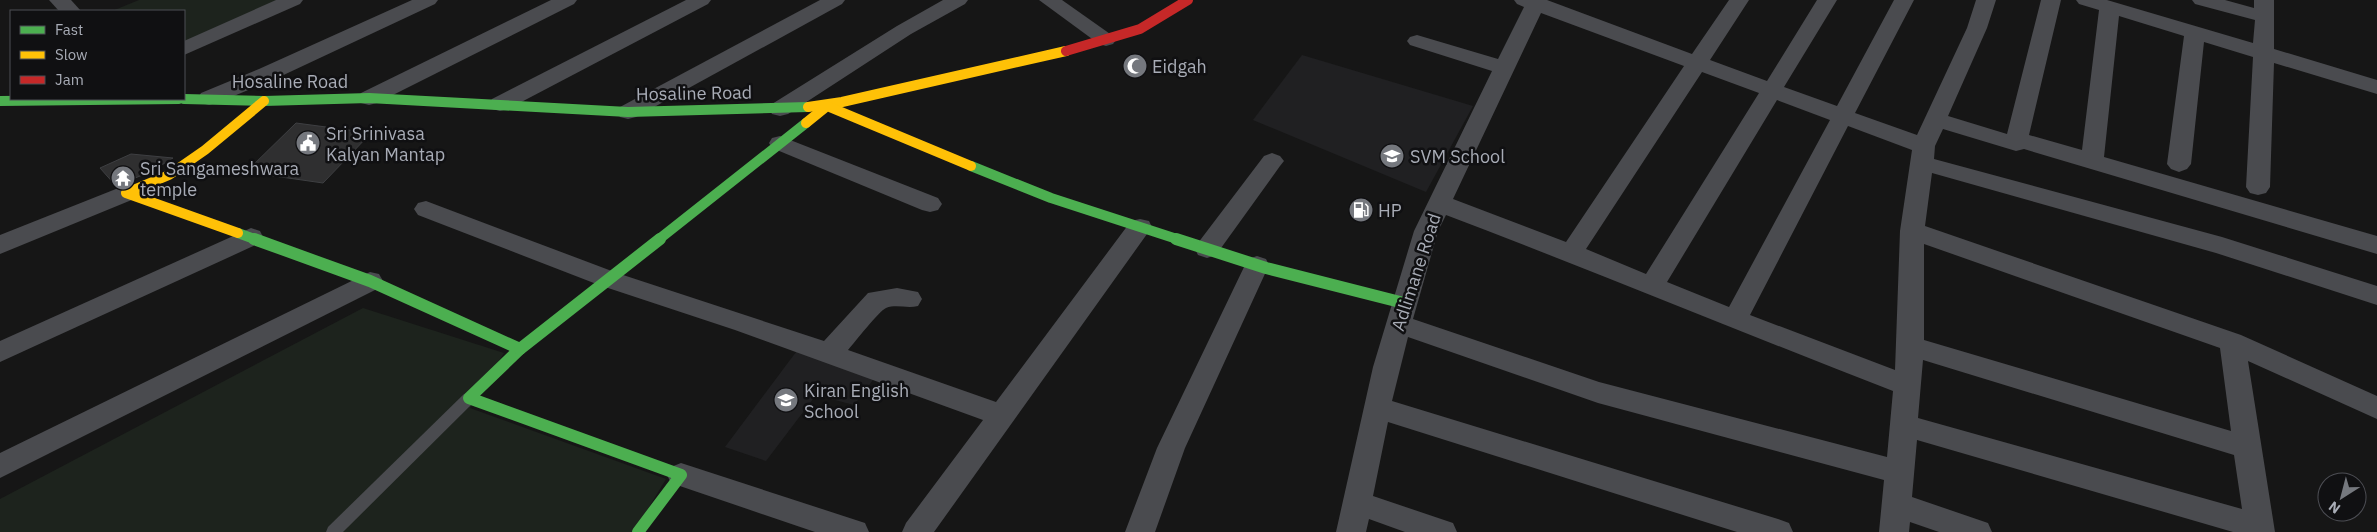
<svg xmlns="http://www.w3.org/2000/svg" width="2377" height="532" viewBox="0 0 2377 532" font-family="'IBM Plex Sans',sans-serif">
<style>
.built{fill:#202022}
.green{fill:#1d231d}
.building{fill:#2f2f30;stroke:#3e3f42}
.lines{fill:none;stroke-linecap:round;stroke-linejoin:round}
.lane{fill:#4a4b4f;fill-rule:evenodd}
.street{fill:#4a4b4f;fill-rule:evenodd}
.fast-far1{stroke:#4caf50;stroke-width:10}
.fast{stroke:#4caf50;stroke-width:12}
.slow{stroke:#ffc107;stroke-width:10}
.jam{stroke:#c62828;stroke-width:10}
.labels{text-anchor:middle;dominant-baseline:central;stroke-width:5;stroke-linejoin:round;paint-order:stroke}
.poi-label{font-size:18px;fill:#a8acb6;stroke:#101012;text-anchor:start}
.street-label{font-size:18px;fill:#a8acb6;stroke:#101012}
</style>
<rect width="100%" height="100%" fill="#161616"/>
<!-- built -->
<g class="built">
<polygon points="1302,55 1473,106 1426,192 1253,120"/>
<polygon points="799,348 879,372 854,405 816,395 766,461 725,447"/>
</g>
<!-- green -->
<g class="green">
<polygon points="139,0 279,0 184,42 184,11 112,11"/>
<polygon points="363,308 504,353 470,408 666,479 634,532 0,532 0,499"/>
</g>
<!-- building -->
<g class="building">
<polygon points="296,123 371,133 323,183 246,172"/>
<polygon points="131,154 173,158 152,171 116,186 100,168"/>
</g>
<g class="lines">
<!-- lane -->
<polygon class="lane" points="469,393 474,394 476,398 474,402 343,532 326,532 328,527 464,394"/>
<!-- street -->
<g class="street">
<polygon points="49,0 71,0 81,11 59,11"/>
<polygon points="276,0 303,0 300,4 184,55 184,41"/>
<polygon points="412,0 438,0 435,4 275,79 217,103 209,105 201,103 198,98 201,93 259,69"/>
<polygon points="551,0 577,0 574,4 377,103 369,105 361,103 358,98 361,93"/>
<polygon points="686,0 711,0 708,4 508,109 500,111 492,109 489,104 492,99"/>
<polygon points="820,0 845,0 842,4 636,117 628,119 620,117 617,112 620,107"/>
<polygon points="943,0 968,0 965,4 911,34 788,114 780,116 772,114 769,109 772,104 897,26"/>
<polygon points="1039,0 1062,0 1113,36 1116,40 1113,44 1106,46 1099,44"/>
<path d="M 1514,0 L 1547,0 L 1692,54 L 1729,0 L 1749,0 L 1710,60 L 1767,81 L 1817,0 L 1837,0 L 1784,87 L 1837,106 L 1894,0 L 1914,0 L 1855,113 L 1917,135 L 1967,28 L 1976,0 L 1996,0 L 1987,28 L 1948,116 L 2007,134 L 2041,0 L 2061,0 L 2029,135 L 2082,150 L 2099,10 L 2079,4 L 2076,0 L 2107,0 L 2253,43 L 2255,20 L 2195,4 L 2192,0 L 2225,0 L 2254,8 L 2254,0 L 2274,0 L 2274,49 L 2377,80 L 2377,94 L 2274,63 L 2270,187 L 2266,193 L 2258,195 L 2250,193 L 2246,187 L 2253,57 L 2204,42 L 2191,164 L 2187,169 L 2179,172 L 2171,169 L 2167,164 L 2184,36 L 2119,16 L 2104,157 L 2377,236 L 2377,254 L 2024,149 L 2016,151 L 1943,129 L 1935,146 L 1934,159 L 2222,237 L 2377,286 L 2377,305 L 2216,253 L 1932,173 L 1925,226 L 2241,335 L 2377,396 L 2377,419 L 2248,361 L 2275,532 L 2233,532 L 1917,440 L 1912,497 L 1988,523 L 1992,532 L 1939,532 L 1910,522 L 1909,532 L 1879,532 L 1884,480 L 1598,403 L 1408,337 L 1392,401 L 1778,519 L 1789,523 L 1793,532 L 1737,532 L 1388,422 L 1373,496 L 1453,523 L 1457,532 L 1405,532 L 1369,519 L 1366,532 L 1336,532 L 1373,367 L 1414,231 L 1492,71 L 1410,45 L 1407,41 L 1410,37 L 1417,35 L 1498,59 L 1524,7 L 1517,4 ZM 1541,13 L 1684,66 L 1566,242 L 1453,199 ZM 1702,72 L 1759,93 L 1646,274 L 1586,249 ZM 1777,100 L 1830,120 L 1729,307 L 1667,282 ZM 1848,126 L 1912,150 L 1900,231 L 1895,370 L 1750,315 ZM 1446,215 C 1596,272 1743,333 1893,391 L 1887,457 L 1599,382 L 1413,319 L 1438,231 ZM 1924,244 L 2220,348 L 2231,431 L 1924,340 ZM 1923,360 L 2234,455 L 2242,509 L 1918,418 Z"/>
<polygon points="780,136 938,198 942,204 938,210 930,212 922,210 772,148 769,143 772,138"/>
<polygon points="1272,153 1280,156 1284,161 1280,166 1216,255 1207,258 1198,255 1195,249 1198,243 1264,156"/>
<polygon points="126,185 134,187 138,193 134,199 0,254 0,235"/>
<path d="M 426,201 L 617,273 L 824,341 L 868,293 L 897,288 L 918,292 L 922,299 L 918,306 C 907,309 897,304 886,308 C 879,311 855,342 848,350 L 996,402 L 1131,221 L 1140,219 L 1149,221 L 1152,227 L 934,532 L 902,532 L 906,523 L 983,420 L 735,330 L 599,285 L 418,215 L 414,209 L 418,203 Z"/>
<polygon points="251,228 260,231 263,237 260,243 0,362 0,341"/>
<polygon points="1257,256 1266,259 1269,265 1185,448 1155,532 1125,532 1157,448 1245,265 1248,259"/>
<polygon points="370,272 379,274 383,281 379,288 0,478 0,453"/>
<polygon points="681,463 865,523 869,532 815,532 671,483 667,475 671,467"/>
</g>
<!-- fast-far1 -->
<g class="fast-far1">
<polyline points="184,99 264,101 369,98 628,112 808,107"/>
<polyline points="0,101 179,99"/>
<polyline points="971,166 1051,198 1180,240"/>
<polyline points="238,233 257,240"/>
<polyline points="658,240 806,123"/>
</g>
<!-- fast -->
<g class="fast">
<polyline points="254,239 370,281 520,349 469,398 681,475 638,532"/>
<polyline points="1176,239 1266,268 1404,303"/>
<polyline points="520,349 660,239"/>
</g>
<!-- slow -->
<g class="slow">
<polyline points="808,107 842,102 1066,51"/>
<polyline points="806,123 827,106 971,166"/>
<polyline points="238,233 126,193 169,175 205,150 264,101"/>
</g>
<!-- jam -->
<polyline class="jam" points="1066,51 1140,29 1188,0"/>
</g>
<!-- icons -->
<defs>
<symbol id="mosque-disc" viewBox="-11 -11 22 22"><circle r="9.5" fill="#75787e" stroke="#101012"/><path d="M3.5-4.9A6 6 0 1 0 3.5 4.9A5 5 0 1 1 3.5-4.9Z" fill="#fff"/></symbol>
<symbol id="civic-disc" viewBox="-11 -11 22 22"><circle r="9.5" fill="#75787e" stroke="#101012"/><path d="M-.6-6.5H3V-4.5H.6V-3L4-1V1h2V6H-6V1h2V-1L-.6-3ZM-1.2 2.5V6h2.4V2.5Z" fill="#fff"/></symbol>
<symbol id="school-disc" viewBox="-11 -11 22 22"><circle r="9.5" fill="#75787e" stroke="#101012"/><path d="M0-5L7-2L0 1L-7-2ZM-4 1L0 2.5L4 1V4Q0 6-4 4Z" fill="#fff"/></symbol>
<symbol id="temple-disc" viewBox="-11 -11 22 22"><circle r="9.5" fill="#75787e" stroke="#101012"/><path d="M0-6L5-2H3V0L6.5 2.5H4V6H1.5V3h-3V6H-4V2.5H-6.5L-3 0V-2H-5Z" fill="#fff"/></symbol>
<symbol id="fuel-disc" viewBox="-11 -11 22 22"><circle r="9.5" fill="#75787e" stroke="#101012"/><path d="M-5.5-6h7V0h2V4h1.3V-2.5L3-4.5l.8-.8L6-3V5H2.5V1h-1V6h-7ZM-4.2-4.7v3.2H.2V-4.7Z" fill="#fff"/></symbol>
</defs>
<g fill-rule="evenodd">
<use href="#mosque-disc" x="1121" y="52" width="28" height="28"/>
<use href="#civic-disc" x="294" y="129" width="28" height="28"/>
<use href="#school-disc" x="1378" y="142" width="28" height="28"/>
<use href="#temple-disc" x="109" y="164" width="28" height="28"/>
<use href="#fuel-disc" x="1347" y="196" width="28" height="28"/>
<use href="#school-disc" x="772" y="386" width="28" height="28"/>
</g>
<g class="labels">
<!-- poi labels -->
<g class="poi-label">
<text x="1152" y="66">Eidgah</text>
<text x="326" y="133">Sri Srinivasa<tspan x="326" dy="21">Kalyan Mantap</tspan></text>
<text x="1410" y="156">SVM School</text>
<text x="140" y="168">Sri Sangameshwara<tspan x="140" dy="21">temple</tspan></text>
<text x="1378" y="210">HP</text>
<text x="804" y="390">Kiran English<tspan x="804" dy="21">School</tspan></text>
</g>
<!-- street labels -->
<g class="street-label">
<text x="290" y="81">Hosaline Road</text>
<text transform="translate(694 93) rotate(-1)">Hosaline Road</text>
<text transform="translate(1416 272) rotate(-72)">Adlimane Road</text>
</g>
</g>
<!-- legend -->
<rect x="10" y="10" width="175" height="90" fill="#101012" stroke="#4d4e54"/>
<rect x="20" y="26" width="25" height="8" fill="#4caf50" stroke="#4d4e54"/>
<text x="55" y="35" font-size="15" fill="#a8acb6">Fast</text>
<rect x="20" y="51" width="25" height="8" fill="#ffc107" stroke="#4d4e54"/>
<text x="55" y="60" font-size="15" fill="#a8acb6">Slow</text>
<rect x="20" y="76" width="25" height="8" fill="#c62828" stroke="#4d4e54"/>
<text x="55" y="85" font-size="15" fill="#a8acb6">Jam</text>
<!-- north arrow -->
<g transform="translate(2342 497) rotate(216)"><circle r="24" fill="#101012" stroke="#4d4e54"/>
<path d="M0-4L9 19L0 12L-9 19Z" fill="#75787e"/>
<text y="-8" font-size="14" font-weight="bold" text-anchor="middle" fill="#a8acb6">N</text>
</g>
</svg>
